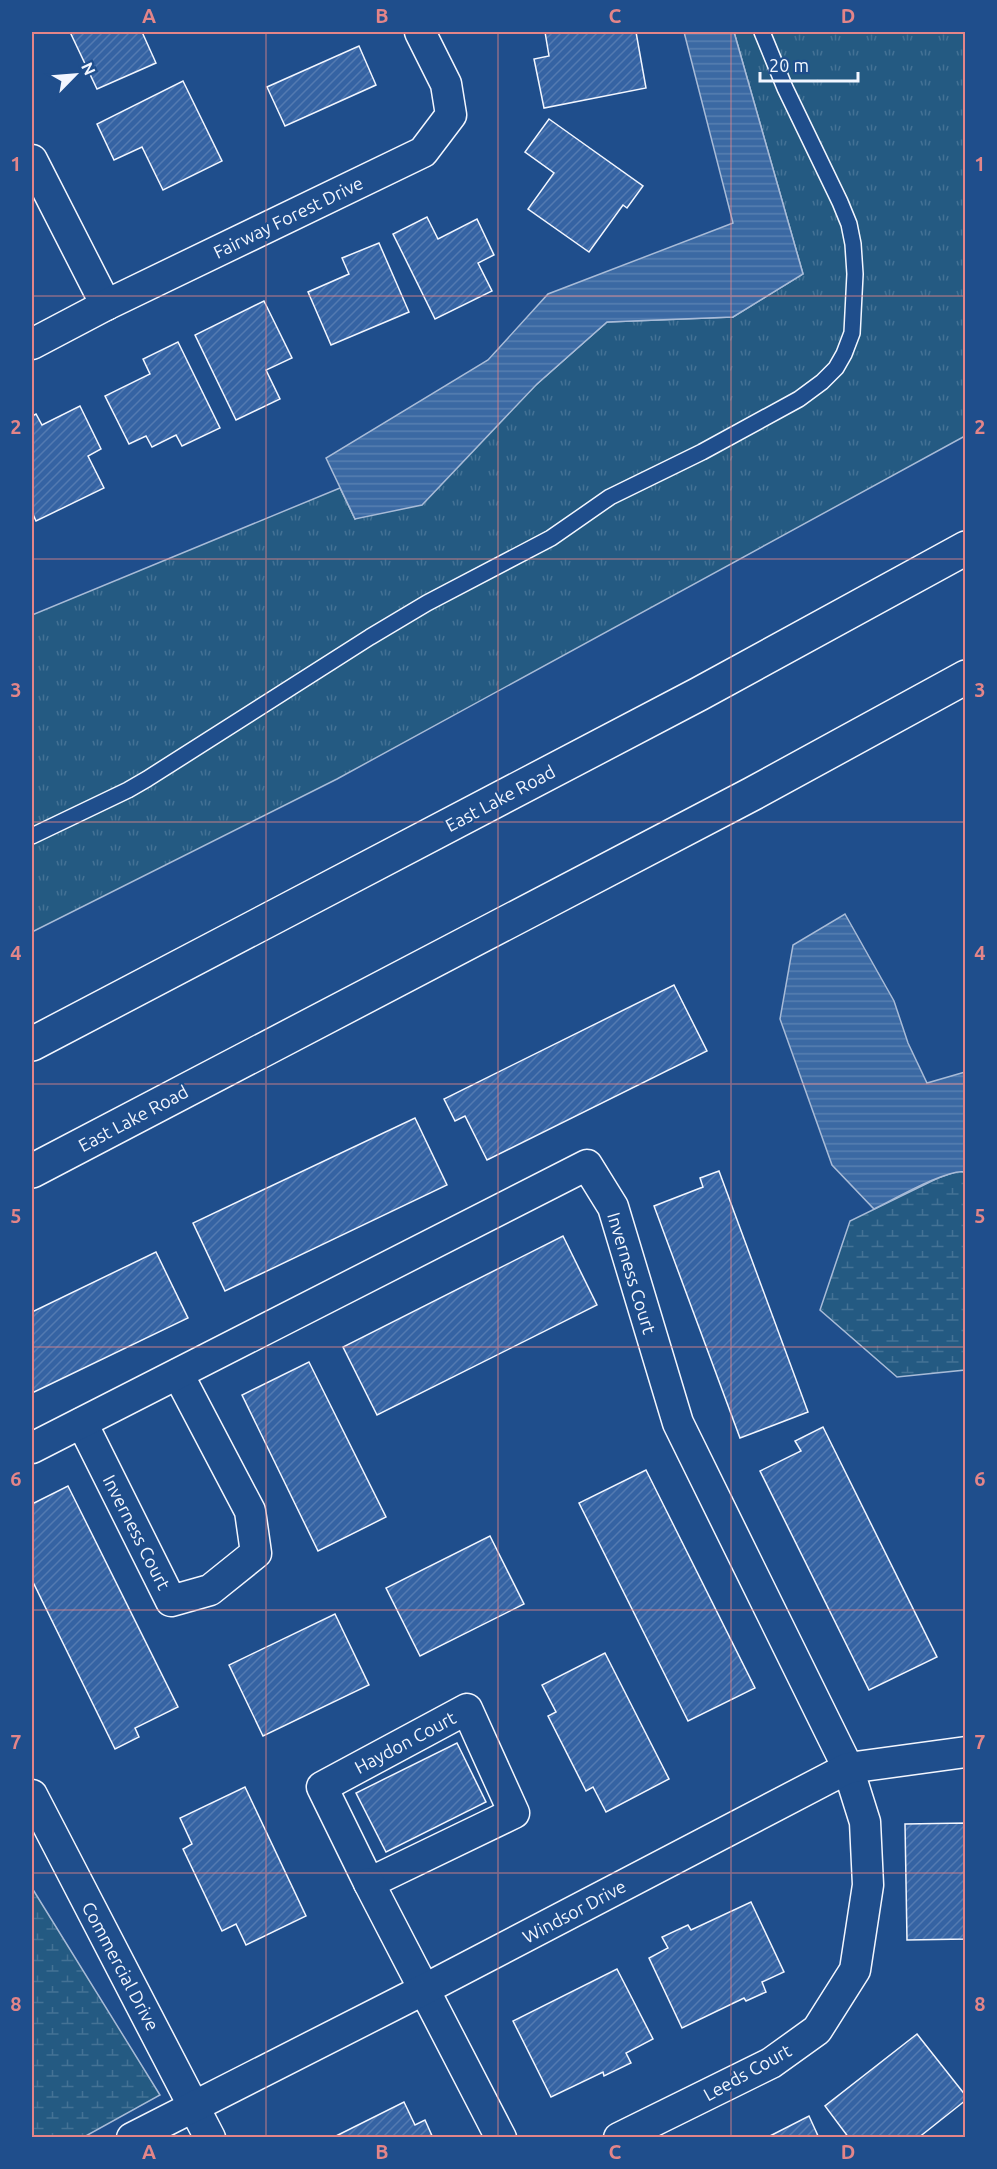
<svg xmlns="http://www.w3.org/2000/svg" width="997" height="2169" viewBox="0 0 997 2169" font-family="Ubuntu,sans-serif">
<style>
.grass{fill:url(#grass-tufts);stroke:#a8bbd7;stroke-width:1.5}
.wetland{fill:url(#wetland-marsh);stroke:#a8bbd7;stroke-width:1.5}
.water{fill:url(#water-rules);stroke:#a8bbd7;stroke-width:1.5}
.building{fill:url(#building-hatch);stroke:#f2f6ff;stroke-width:1.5}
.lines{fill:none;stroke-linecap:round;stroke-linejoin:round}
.lane-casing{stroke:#f2f6ff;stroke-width:18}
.street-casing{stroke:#f2f6ff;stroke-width:33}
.primary-casing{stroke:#f2f6ff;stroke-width:36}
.lane{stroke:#1f4e8c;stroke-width:15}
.street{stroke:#1f4e8c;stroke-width:30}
.primary{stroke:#1f4e8c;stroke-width:33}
.grid{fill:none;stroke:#e38589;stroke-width:1.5;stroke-opacity:0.55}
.labels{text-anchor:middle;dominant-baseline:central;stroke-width:4.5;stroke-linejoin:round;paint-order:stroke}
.street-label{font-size:18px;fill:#f2f6ff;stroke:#1f4e8c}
.neatline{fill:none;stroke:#e38589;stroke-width:2}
.grid-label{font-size:20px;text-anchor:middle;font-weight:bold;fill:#e38589}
</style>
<defs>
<pattern id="grass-tufts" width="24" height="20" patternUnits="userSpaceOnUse" patternTransform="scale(1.5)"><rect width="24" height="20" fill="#245a82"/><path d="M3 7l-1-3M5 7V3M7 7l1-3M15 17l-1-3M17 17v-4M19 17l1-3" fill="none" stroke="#447295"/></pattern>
<pattern id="wetland-marsh" width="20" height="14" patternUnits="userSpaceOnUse" patternTransform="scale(1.5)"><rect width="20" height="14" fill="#245a82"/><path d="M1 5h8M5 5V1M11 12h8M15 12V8" fill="none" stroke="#447295"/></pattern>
<pattern id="water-rules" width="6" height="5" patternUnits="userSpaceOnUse" patternTransform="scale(1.5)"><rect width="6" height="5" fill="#3b69a3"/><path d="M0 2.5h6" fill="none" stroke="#587fb1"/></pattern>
<pattern id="building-hatch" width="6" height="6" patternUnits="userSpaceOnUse" patternTransform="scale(1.5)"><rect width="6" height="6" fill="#3563a3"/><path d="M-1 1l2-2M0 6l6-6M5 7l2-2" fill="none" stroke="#537ab1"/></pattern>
</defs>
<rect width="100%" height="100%" fill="#1f4e8c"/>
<!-- grass -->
<polygon class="grass" points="734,32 965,32 965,436 337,779 32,932 32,615 340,488 355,519 537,384 607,322 733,317 803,274"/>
<!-- wetland -->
<g class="wetland">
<polygon points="958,1171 965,1172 965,1370 897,1377 820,1310 850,1221 938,1178"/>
<polygon points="32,1888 160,2095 84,2137 32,2137"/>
</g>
<!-- water -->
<g class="water">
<polygon points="684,32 734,32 803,274 733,317 607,322 537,384 422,505 355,519 326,458 488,360 548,294 733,223"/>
<path d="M 845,914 L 894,1001 L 908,1043 L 927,1083 L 965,1072 L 965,1172 C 948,1168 893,1200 874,1209 L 832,1165 L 780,1019 L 793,945 Z"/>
</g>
<!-- building -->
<g class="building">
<polygon points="70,32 142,32 156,63 97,89"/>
<polygon points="545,32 636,32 646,88 544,108 534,59 549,56"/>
<polygon points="359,46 376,85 285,126 267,87"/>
<polygon points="183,81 222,161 163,190 142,147 114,160 97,124"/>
<polygon points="549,119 643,186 627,208 623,205 589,252 528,209 554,173 525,152"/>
<polygon points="427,217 438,239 477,219 494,255 478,263 492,291 435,319 393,234"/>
<polygon points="379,243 409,312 331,345 308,292 349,274 342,258"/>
<polygon points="264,301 292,358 266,370 280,399 236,420 195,335"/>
<polygon points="178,342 220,428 182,446 176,435 152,447 146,436 129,444 105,396 150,374 143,359"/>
<polygon points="80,406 101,449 88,456 104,488 36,521 32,512 32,416 36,414 42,425"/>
<polygon points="674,985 707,1051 487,1160 465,1116 455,1121 444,1099"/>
<polygon points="415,1118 447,1185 225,1291 193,1223"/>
<polygon points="719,1171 808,1412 740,1438 654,1206 703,1187 700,1178"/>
<polygon points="563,1236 597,1305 377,1415 343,1347"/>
<polygon points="156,1252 188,1318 32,1393 32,1312"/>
<polygon points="309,1362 386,1517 318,1551 242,1395"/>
<polygon points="823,1427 937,1657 869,1690 760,1471 801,1451 795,1441"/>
<polygon points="646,1470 755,1688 688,1721 579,1503"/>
<polygon points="68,1486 178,1707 135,1728 139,1737 115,1749 32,1580 32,1504"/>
<polygon points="490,1536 524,1604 420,1656 386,1588"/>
<polygon points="335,1614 369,1685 263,1736 229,1665"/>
<polygon points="605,1653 669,1779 606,1812 593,1787 586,1791 548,1716 556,1712 542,1685"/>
<polygon points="457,1743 486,1802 386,1852 356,1793"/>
<polygon points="245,1787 306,1916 246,1945 236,1924 222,1931 183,1849 192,1844 180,1818"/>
<polygon points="966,1823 966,1939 907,1940 905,1824"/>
<polygon points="751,1902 784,1972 762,1982 766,1992 746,2001 744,1998 682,2028 649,1958 668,1948 662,1937 688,1925 691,1930"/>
<polygon points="617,1969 653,2039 626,2053 631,2063 604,2076 603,2072 551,2097 513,2021"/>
<polygon points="917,2034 966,2096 966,2100 918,2138 849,2138 825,2106"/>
<polygon points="404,2102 415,2125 425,2120 433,2138 332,2138"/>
<polygon points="809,2116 819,2138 766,2138"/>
</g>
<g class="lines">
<defs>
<polyline id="lane" points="32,836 128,790 147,779 370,637 427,603 551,538 610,497 702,452 799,399 822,382 836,368 844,354 852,333 855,274 853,244 849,224 840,202 785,88 762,32"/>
<g id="street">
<polyline points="32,160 106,305"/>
<polyline points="32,344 106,305 423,152 451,115 446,84 420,32"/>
<polyline points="82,1423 171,1601 210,1590 256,1553 250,1511 178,1374"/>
<polyline points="32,1448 587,1165 613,1207 678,1423 848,1768 865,1822 868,1885 855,1970 817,2030 771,2063 619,2138"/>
<polygon points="467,1709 514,1813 369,1883 322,1787"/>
<polyline points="32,1795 210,2138"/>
<polyline points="369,1883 501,2138"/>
<polyline points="132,2138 425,1989 848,1768 966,1752"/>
</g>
<g id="primary">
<polyline points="32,1044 699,694 966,548"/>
<polyline points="32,1171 752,794 966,677"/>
</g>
</defs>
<!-- lane casing -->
<use href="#lane" class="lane-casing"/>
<!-- street casing -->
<use href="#street" class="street-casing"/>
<!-- primary casing -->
<use href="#primary" class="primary-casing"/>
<!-- lane -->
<use href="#lane" class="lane"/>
<!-- street -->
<use href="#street" class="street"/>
<!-- primary -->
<use href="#primary" class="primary"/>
</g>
<!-- grid -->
<path class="grid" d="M 266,32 L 266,2138M 498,32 L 498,2138M 731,32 L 731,2138M 32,296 L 966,296M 32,559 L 966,559M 32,822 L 966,822M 32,1084 L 966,1084M 32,1347 L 966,1347M 32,1610 L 966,1610M 32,1873 L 966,1873"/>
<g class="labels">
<!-- street labels -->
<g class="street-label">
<text transform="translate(288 217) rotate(-26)">Fairway Forest Drive</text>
<text transform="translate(500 798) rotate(-28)">East Lake Road</text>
<text transform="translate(133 1118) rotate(-28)">East Lake Road</text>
<text transform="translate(632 1273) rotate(73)">Inverness Court</text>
<text transform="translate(137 1532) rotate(63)">Inverness Court</text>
<text transform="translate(405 1742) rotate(-28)">Haydon Court</text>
<text transform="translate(574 1911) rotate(-28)">Windsor Drive</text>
<text transform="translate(121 1966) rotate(62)">Commercial Drive</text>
<text transform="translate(747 2072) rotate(-29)">Leeds Court</text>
</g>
</g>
<!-- border -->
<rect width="997" height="2169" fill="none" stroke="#1f4e8c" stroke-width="66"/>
<!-- north arrow -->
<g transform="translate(75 75) rotate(65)" stroke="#1f4e8c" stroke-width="4.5" paint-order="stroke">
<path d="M0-4.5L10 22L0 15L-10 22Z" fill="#f2f6ff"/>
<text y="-9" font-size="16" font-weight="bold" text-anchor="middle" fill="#f2f6ff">N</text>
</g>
<!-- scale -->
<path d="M760 72v9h98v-9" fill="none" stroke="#f2f6ff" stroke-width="3"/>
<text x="769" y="72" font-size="18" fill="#f2f6ff" stroke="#1f4e8c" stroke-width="4.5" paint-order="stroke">20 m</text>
<rect x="33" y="33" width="931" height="2103" class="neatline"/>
<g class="grid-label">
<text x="149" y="23">A</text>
<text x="382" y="23">B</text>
<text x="615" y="23">C</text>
<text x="848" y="23">D</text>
<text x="16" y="171">1</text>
<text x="980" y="171">1</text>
<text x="16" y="434">2</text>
<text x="980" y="434">2</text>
<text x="16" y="697">3</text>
<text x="980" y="697">3</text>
<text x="16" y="960">4</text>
<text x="980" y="960">4</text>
<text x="16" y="1223">5</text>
<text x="980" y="1223">5</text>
<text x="16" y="1486">6</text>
<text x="980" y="1486">6</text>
<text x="16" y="1749">7</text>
<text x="980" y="1749">7</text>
<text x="16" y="2011">8</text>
<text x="980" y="2011">8</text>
<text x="149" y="2159">A</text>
<text x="382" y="2159">B</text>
<text x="615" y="2159">C</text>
<text x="848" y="2159">D</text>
</g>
</svg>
